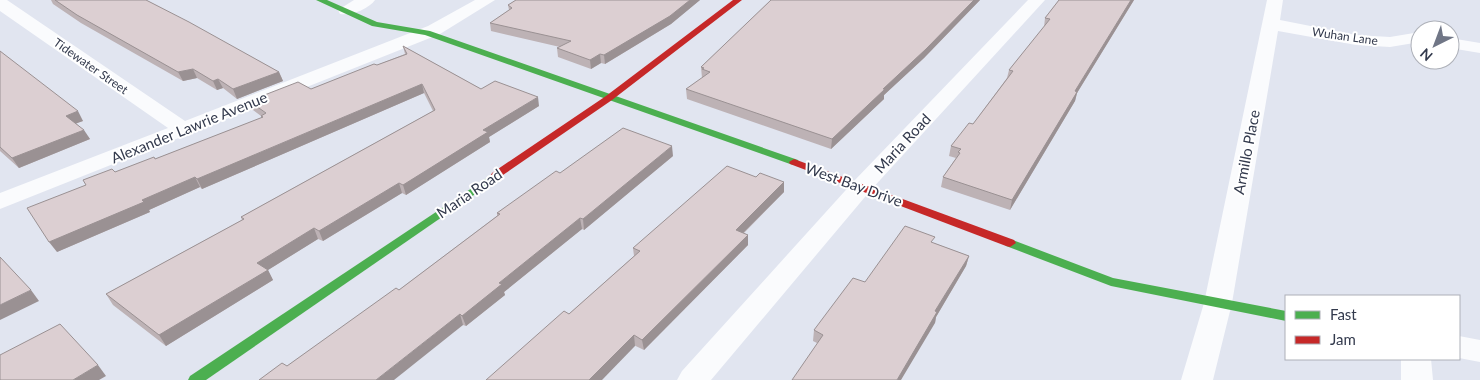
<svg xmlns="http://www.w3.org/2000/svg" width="1480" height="380" viewBox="0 0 1480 380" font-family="Lato,sans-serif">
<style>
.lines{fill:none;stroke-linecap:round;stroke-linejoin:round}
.street{fill:#fafbfd;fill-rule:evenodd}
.fast{fill:#4caf50;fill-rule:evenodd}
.jam{fill:#c62828;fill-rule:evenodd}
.wall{fill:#bdb2b5}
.shaded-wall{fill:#9a9193}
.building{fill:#dccfd2;stroke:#9a9193}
.labels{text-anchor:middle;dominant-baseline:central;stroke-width:4;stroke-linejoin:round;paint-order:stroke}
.far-street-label{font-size:12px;fill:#333a4d;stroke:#fff}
.street-label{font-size:15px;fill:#333a4d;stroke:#fff}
</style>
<rect width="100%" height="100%" fill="#e1e5f0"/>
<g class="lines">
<!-- street -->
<g class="street">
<polygon points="0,0 7,0 185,121 428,26 475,0 495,0 440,34 0,209 0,193 168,128 0,11"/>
<path d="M 354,0 L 375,0 C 369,9 350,16 340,14 L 338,10 Z"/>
<polygon points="1028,0 1045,0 870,191 711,380 677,380 682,371 854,181"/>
<polygon points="1267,0 1283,0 1280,20 1356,35 1390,37 1420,32 1420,42 1390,47 1356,45 1278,31 1232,303 1213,380 1181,380 1204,303"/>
<polygon points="1450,38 1480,43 1480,53 1450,48"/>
<polygon points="1459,336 1480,340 1480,362 1459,358"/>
<polygon points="1401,359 1431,359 1433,380 1401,380"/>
</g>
<!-- fast -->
<g class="fast">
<polygon points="316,0 327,0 377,22 430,31 798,160 799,162 794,165 790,164 425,35 372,26"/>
<polygon points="496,172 501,175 500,177 206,380 188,380 190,376"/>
<polygon points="1010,239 1113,278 1286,311 1286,321 1111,286 1006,246 1004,243 1006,240"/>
</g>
<!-- jam -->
<g class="jam">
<polygon points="733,0 742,0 612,100 500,177 492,177 491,175 492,173 606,96"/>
<polygon points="794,159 1014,240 1016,243 1010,247 1006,246 790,164 789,162"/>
</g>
</g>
<!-- wall -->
<g class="wall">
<polygon points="51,0 146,0 279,72 283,81 237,99 223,88 217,90 197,78 183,81 81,23 53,4"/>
<polygon points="516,0 700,0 671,24 605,64 601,63 591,69 558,57 557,48 560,47 491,31 490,23 509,10 508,5"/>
<polygon points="771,0 980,0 924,58 884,95 884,99 831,149 687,99 686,89 702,78 701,67"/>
<polygon points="1059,0 1134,0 1077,93 1075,101 1010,210 941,187 943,177 956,158 949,156 951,146 973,124 1007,78 1009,70 1044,27 1045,18"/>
<polygon points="403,46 481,89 539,106 489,137 490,142 406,195 402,193 323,241 318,239 268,270 273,280 166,346 113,305 106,294 242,220 241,217 433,111 424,93 202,189 200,187 149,210 150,212 57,252 86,185 83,180 115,172 155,159 261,118 261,116 253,110 249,101 311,89 377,65 405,54"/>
<polygon points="0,51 83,121 76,123 90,139 19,168 0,151"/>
<polygon points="673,156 584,230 582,229 504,292 505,295 466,326 463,325 287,366 399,290 497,216 497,213 560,173"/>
<polygon points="756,177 784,182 784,192 744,233 748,235 748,245 644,350 569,314 634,256 633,248"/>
<polygon points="934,243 969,256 966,266 936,317 935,323 817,343 813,341 814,330 865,282"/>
</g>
<!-- shaded-wall -->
<g class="shaded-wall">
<polygon points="690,0 700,0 671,24 605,64 604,55"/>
<polygon points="974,0 980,0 924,58 884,95 884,99 831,149 832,139"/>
<polygon points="1131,0 1134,0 1077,93 1075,101 1010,210 1012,200 1075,91"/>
<polygon points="600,54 601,63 591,69 590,60"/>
<polygon points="193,69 197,78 183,81 178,72"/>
<polygon points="279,72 283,81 237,99 233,89"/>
<polygon points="218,79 223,88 217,90 213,81"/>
<polygon points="422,84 424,93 202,189 197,179"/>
<polygon points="538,97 539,106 489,137 490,142 406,195 403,185 483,130"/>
<polygon points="78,111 83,121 72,125 66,116"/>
<polygon points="84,130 90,139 19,168 12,158"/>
<polygon points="672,146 673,156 584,230 583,219"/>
<polygon points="195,177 200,187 149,210 150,212 57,252 49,242 142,200"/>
<polygon points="784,182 784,192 736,240 736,230"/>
<polygon points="399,183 402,193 323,241 319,231"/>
<polygon points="580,218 582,229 504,292 505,295 466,326 462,316 499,283"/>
<polygon points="314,228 318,239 268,270 273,280 166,346 159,335 257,263"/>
<polygon points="748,235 748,245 644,350 642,340"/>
<polygon points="969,256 966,266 936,317 935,323 901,380 897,380 935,311"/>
<polygon points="31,290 39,301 0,320 0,305"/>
<polygon points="460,314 463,325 394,380 376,380"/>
<polygon points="634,335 635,346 602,380 589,380"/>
<polygon points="98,365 106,376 99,380 73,380"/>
</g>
<!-- building -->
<g class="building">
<polygon points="55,0 146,0 189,22 279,72 233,89 218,79 213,81 193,69 178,72 77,15"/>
<polygon points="516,0 690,0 670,16 604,55 600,54 590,60 557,48 571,41 490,23 512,8 508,5"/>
<polygon points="771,0 974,0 926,49 883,89 885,89 832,139 686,89 710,72 702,69 704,68 701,67"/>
<polygon points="1059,0 1131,0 1075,91 1077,92 1012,200 943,177 960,153 958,152 961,149 951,146 969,123 973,124 1013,71 1009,70 1050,19 1045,18"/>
<polygon points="403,46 481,89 495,81 538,97 483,130 488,132 403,185 399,183 319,231 314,228 257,263 268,270 159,335 106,294 244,219 241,217 435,110 422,84 197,179 195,177 142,200 144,202 49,242 27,208 86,185 83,180 112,169 115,172 154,157 155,159 263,117 261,116 266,113 249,101 298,82 311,89 374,64 377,65 407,54"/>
<polygon points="0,51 78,111 66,116 84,130 12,158 0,147"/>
<polygon points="623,128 672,146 583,219 580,218 499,283 502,284 462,316 460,314 376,380 259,380 282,363 287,366 396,288 399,290 500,214 497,213 556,171 560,173"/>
<polygon points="727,166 756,177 760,173 784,182 736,230 748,235 642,340 634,335 589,380 486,380 564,311 569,314 640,251 633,248"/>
<polygon points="905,226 935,237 931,242 969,256 935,311 937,312 897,380 792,380 823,335 814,330 853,278 865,282"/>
<polygon points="0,257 31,290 0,305"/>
<polygon points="60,324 98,365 73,380 0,380 0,355"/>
</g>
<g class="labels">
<!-- far-street labels -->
<g class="far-street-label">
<text transform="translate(1345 36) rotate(8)">Wuhan Lane</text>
<text transform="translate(91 66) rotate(35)">Tidewater Street</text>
</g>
<!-- street labels -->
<g class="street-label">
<text transform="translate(189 127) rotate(-22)">Alexander Lawrie Avenue</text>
<text transform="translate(902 143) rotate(-47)">Maria Road</text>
<text transform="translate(1246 152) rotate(-79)">Armillo Place</text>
<text transform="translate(854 184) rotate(20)">West Bay Drive</text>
<text transform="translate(469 193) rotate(-34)">Maria Road</text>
</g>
</g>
<!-- legend -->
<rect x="1285" y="295" width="175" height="65" fill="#ffffff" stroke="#adb0b8"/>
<rect x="1295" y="311" width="25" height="8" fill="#4caf50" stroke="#adb0b8"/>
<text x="1330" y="320" font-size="15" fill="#333a4d">Fast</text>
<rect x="1295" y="336" width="25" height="8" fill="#c62828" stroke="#adb0b8"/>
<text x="1330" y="345" font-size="15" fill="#333a4d">Jam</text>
<!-- north arrow -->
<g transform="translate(1435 45) rotate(222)"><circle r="24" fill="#ffffff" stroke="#adb0b8"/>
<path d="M0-4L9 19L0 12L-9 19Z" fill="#707686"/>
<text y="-8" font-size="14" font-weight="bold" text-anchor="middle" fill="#333a4d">N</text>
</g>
</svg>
